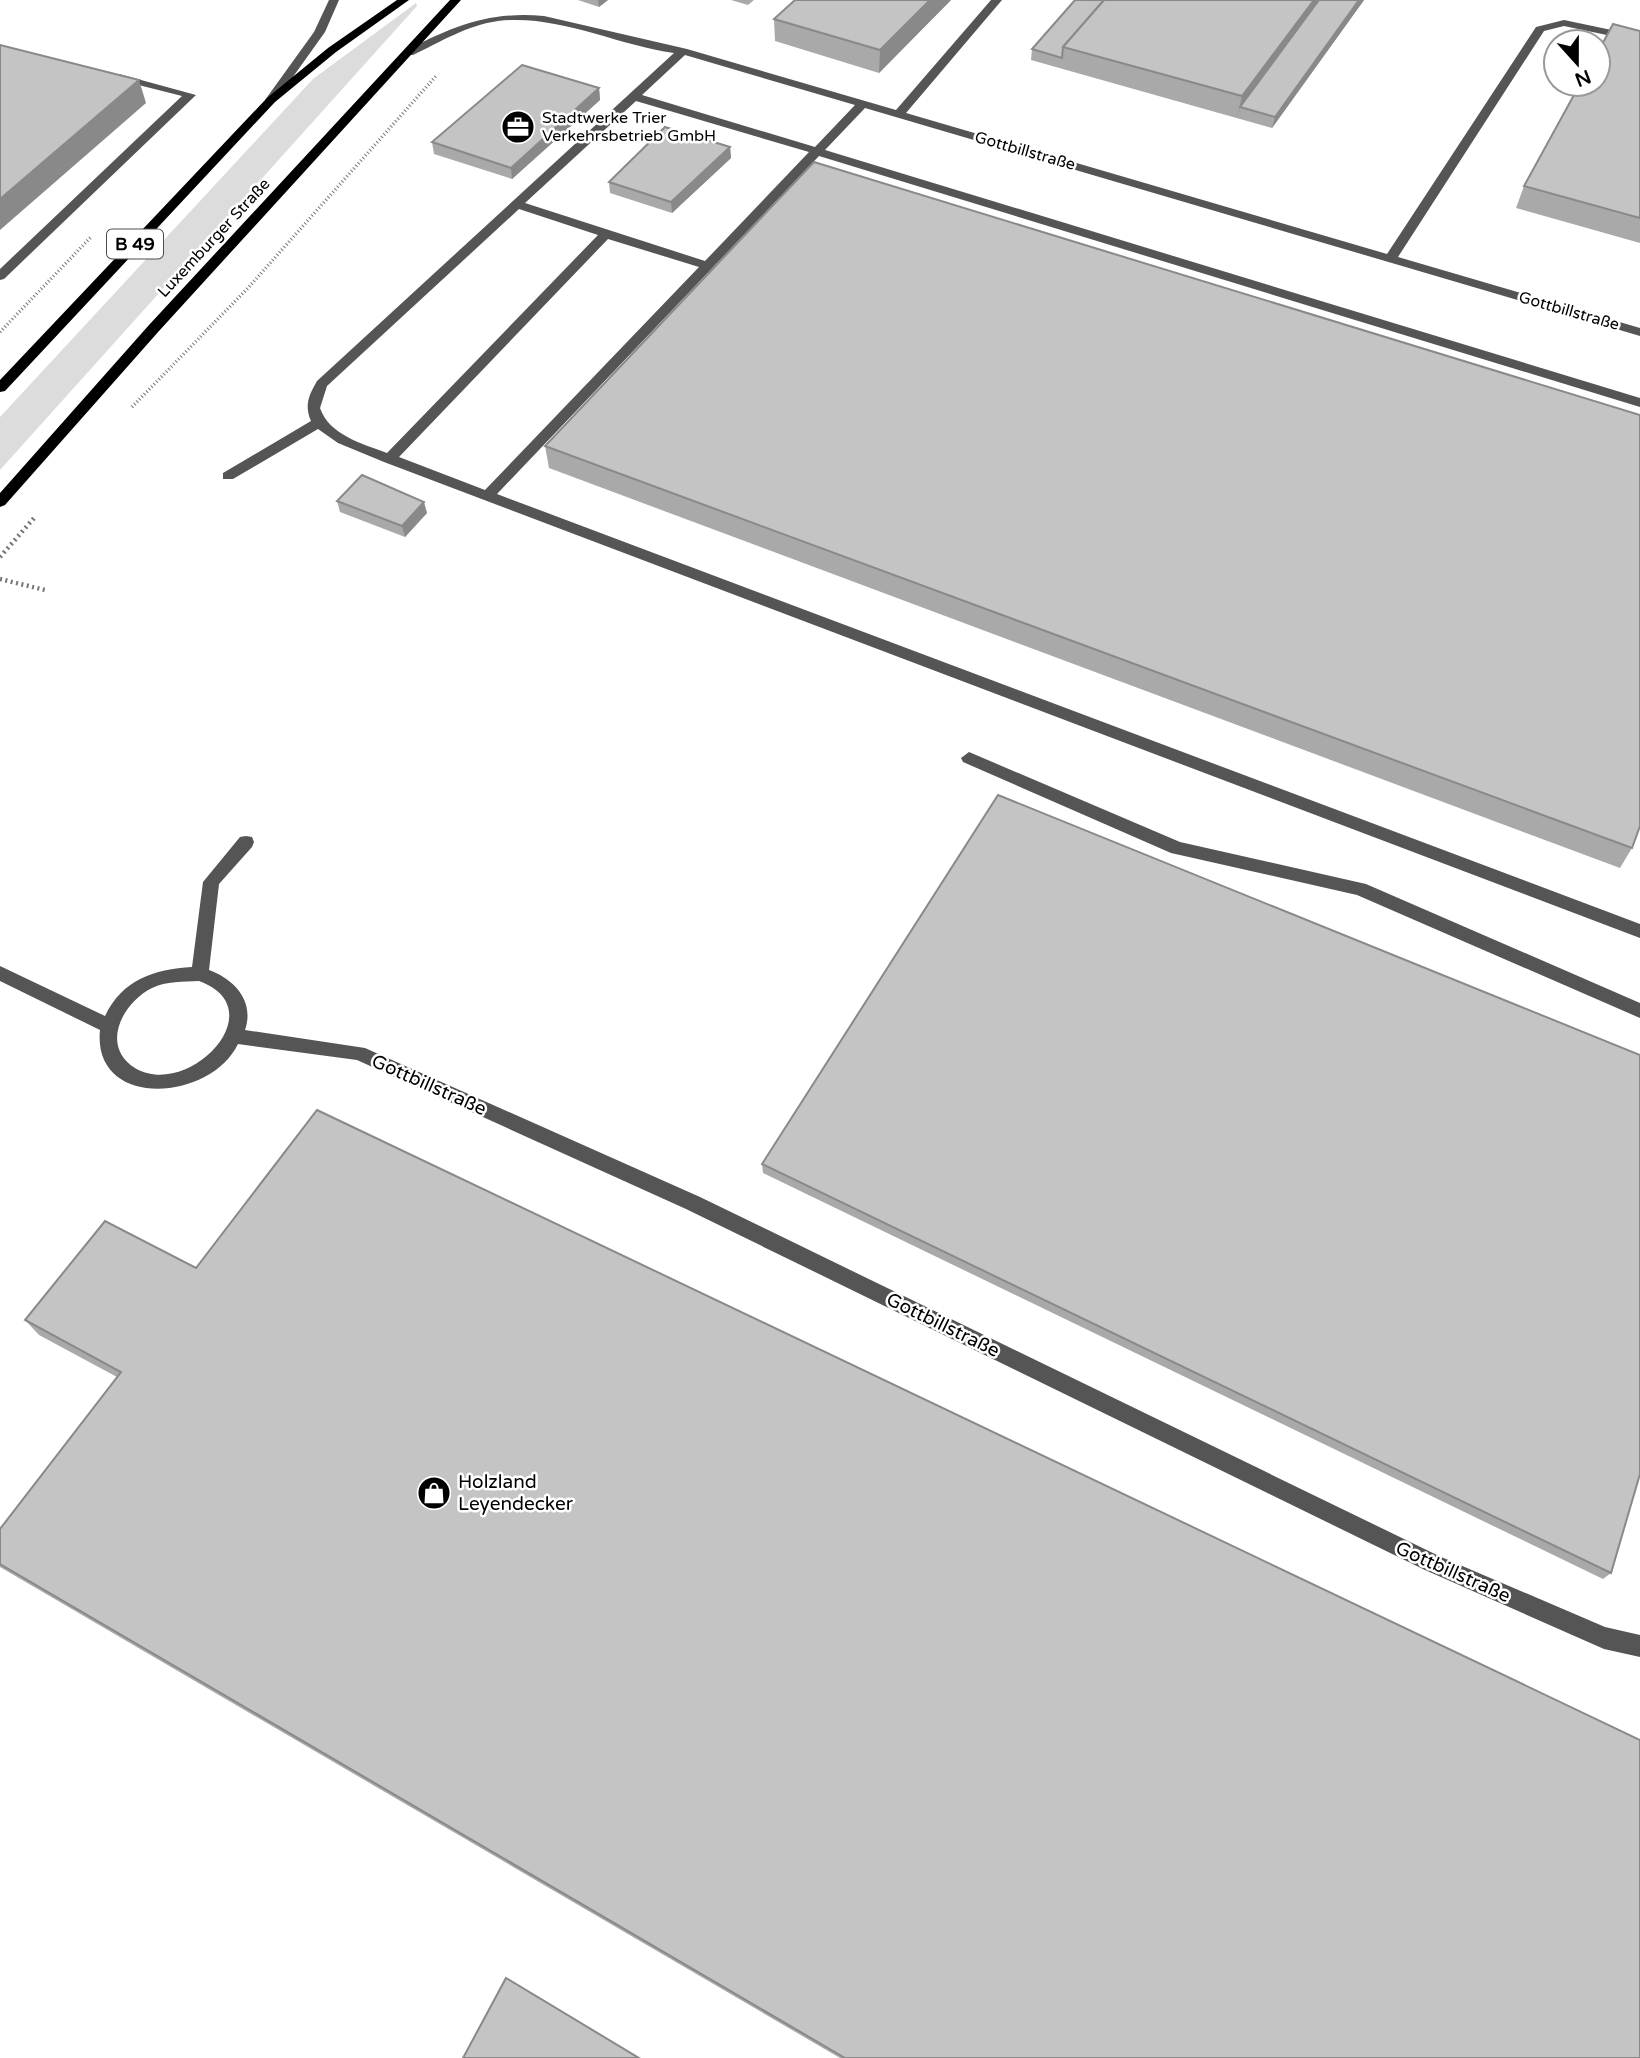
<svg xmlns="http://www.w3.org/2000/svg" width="1640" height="2058" viewBox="0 0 1640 2058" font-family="'Varela Round',sans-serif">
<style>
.green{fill:#dcdcdc}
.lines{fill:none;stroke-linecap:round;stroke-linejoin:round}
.path-far1{stroke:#777;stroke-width:3.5;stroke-dasharray:1 2.5;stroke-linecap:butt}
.path{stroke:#777;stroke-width:4.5;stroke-dasharray:2 3.5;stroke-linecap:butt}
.minor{fill:#555;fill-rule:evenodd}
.major{fill:#000;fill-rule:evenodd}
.wall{fill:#a9a9a9}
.shaded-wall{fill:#898989}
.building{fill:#c4c4c4;stroke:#898989;stroke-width:2}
.labels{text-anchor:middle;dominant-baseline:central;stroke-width:5;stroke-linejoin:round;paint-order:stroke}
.far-poi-label{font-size:16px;fill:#000;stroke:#fff;text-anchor:start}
.far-street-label{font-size:16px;fill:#000;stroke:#fff}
.shield{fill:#fff;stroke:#4c4c4c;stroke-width:2}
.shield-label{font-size:18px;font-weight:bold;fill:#000}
.street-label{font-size:19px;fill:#000;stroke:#fff}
.poi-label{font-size:19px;fill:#000;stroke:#fff;text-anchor:start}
</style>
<rect width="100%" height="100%" fill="#fff"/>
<!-- green -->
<polygon class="green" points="416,3 417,6 0,470 0,417 313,79"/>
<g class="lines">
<!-- path-far1 -->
<g class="path-far1">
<polyline points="0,332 91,237"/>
<polyline points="132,407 248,288 436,76"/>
</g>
<!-- path -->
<g class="path">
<polyline points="0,557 34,518"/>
<polyline points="0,579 45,590"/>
</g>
<!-- minor -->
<g class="minor">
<polygon points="329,0 339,0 325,32 275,102 267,102 265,100 314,32"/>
<path d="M 991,0 L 1002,0 L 906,113 L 1387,254 L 1536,27 L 1564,20 L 1640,36 L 1640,42 L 1564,26 L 1544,31 L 1398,257 L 1640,328 L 1640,336 L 865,108 L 825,150 L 1640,398 L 1640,407 L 819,156 L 497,494 L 1640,924 L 1640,938 L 384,462 L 338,443 L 318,429 L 233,479 L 223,479 L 223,473 L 311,421 C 304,405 309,395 317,381 L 674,53 C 616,45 558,14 498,21 C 468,25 440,42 413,55 L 405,55 L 405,51 C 453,26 489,11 544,16 L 687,49 L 896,110 ZM 685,55 L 855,105 L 815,147 L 642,95 ZM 636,101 L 809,152 L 705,261 L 525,203 ZM 519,209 L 598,235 L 387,453 C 363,444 329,435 320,408 L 327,386 ZM 608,239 L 699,267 L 485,490 L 399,457 Z"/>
<polygon points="119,74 196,95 4,279 0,280 0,269 182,96 115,79 113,77"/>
<polygon points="969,752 1180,842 1366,884 1640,1003 1640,1018 1357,895 1171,853 963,762 961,758"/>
<path d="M 246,836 L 252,837 L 254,842 L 252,847 L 219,884 L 209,970 C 234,979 255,1001 245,1030 L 365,1048 L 700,1197 L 1439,1556 L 1605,1627 L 1640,1635 L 1640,1657 L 1604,1649 L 1425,1570 L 686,1209 L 357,1060 L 238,1044 C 210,1102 92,1110 100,1030 L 0,981 L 0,966 L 105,1016 C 122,980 154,969 192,967 L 203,882 L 240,837 ZM 199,981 C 276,1009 188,1100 135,1068 C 100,1046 122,1003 152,988 C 166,981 184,982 199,981 Z"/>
</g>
<!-- major -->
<g class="major">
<polygon points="397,0 409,0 336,52 275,102 5,391 0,392 0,380 267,98 328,48"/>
<polygon points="450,0 461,0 159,331 5,505 0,507 0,493 149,325"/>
</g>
</g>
<!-- wall -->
<g class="wall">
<polygon points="578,0 608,0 599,7"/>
<polygon points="731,0 754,0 748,5"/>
<polygon points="951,0 879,73 775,41 774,19"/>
<polygon points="1075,0 1364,0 1272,128 1031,60 1032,49"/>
<polygon points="1640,31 1640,243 1516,208 1524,186"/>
<polygon points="599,88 600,100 512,179 434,154 432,142"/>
<polygon points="730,147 731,158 672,213 610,193 609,182"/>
<polygon points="545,446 1632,848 1620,868 549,468"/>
<polygon points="337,501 427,513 405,537 340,512"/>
<polygon points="762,1164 1611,1573 1603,1579 763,1173"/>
<polygon points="25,1320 1640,2058 840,2058 0,1567 0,1529 117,1377 39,1335"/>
</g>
<!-- shaded-wall -->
<g class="shaded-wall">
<polygon points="598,0 608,0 599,7"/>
<polygon points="930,0 951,0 879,73 880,50"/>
<polygon points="1314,0 1325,0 1240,107 1237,119 1242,96"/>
<polygon points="1359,0 1364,0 1272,128 1275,117"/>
<polygon points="139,80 146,103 0,230 0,199"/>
<polygon points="599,88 600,100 512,179 511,168"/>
<polygon points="730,147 731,158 672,213 671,202"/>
<polygon points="424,502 427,513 405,537 402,526"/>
</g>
<!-- building -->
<g class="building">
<polygon points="795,0 930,0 880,50 774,19"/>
<polygon points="1075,0 1104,0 1063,47 1062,58 1032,49"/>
<polygon points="1104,0 1314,0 1242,96 1063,47"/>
<polygon points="1319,0 1359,0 1275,117 1240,107"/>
<polygon points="1613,24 1640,31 1640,218 1524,186 1580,84 1598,84 1598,52"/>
<polygon points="0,45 139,80 0,199"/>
<polygon points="522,65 599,88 511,168 432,142"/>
<polygon points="665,127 730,147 671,202 609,182"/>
<polygon points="814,162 1640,415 1640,826 1632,848 545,446"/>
<polygon points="362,475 424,502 402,526 337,501"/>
<polygon points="998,795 1640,1055 1640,1474 1611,1573 762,1164"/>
<polygon points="317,1110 1640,1740 1640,2058 845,2058 0,1564 0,1529 121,1372 25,1320 105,1221 196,1268"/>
<polygon points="506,1978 639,2058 463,2058"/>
</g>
<!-- icons -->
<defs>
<symbol id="office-disc" viewBox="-11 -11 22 22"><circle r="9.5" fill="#000" stroke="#fff"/><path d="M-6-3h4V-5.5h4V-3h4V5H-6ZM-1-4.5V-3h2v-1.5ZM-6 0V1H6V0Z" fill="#fff"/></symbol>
<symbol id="shop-disc" viewBox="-11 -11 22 22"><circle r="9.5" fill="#000" stroke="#fff"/><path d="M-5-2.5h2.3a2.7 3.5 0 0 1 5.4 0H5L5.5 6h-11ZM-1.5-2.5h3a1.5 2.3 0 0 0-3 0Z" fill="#fff"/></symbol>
</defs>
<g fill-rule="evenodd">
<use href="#office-disc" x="499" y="108" width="38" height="38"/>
<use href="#shop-disc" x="415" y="1474" width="38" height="38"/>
</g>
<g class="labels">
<!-- far-poi labels -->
<g class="far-poi-label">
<text x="542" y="118">Stadtwerke Trier<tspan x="542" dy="18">Verkehrsbetrieb GmbH</tspan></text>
</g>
<!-- far-street labels -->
<g class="far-street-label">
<text transform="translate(1025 151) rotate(16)">Gottbillstraße</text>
<text transform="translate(214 238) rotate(-47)">Luxemburger Straße</text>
<text transform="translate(1569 311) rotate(16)">Gottbillstraße</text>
</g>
<!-- shield labels -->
<rect class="shield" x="107" y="229.5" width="56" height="29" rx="5"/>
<g class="shield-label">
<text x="135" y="244">B 49</text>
</g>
<!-- street labels -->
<g class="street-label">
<text transform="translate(429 1085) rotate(24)">Gottbillstraße</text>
<text transform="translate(943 1325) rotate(26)">Gottbillstraße</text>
<text transform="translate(1453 1572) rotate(24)">Gottbillstraße</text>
</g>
<!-- poi labels -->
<g class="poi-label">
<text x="458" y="1482">Holzland<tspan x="458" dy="22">Leyendecker</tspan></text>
</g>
</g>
<!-- north arrow -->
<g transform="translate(1577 63) rotate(159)"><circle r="33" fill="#ffffff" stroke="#999999" stroke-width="2"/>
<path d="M0-5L12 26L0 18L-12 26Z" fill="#000000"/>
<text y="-10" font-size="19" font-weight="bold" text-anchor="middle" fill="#000000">N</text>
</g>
</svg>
